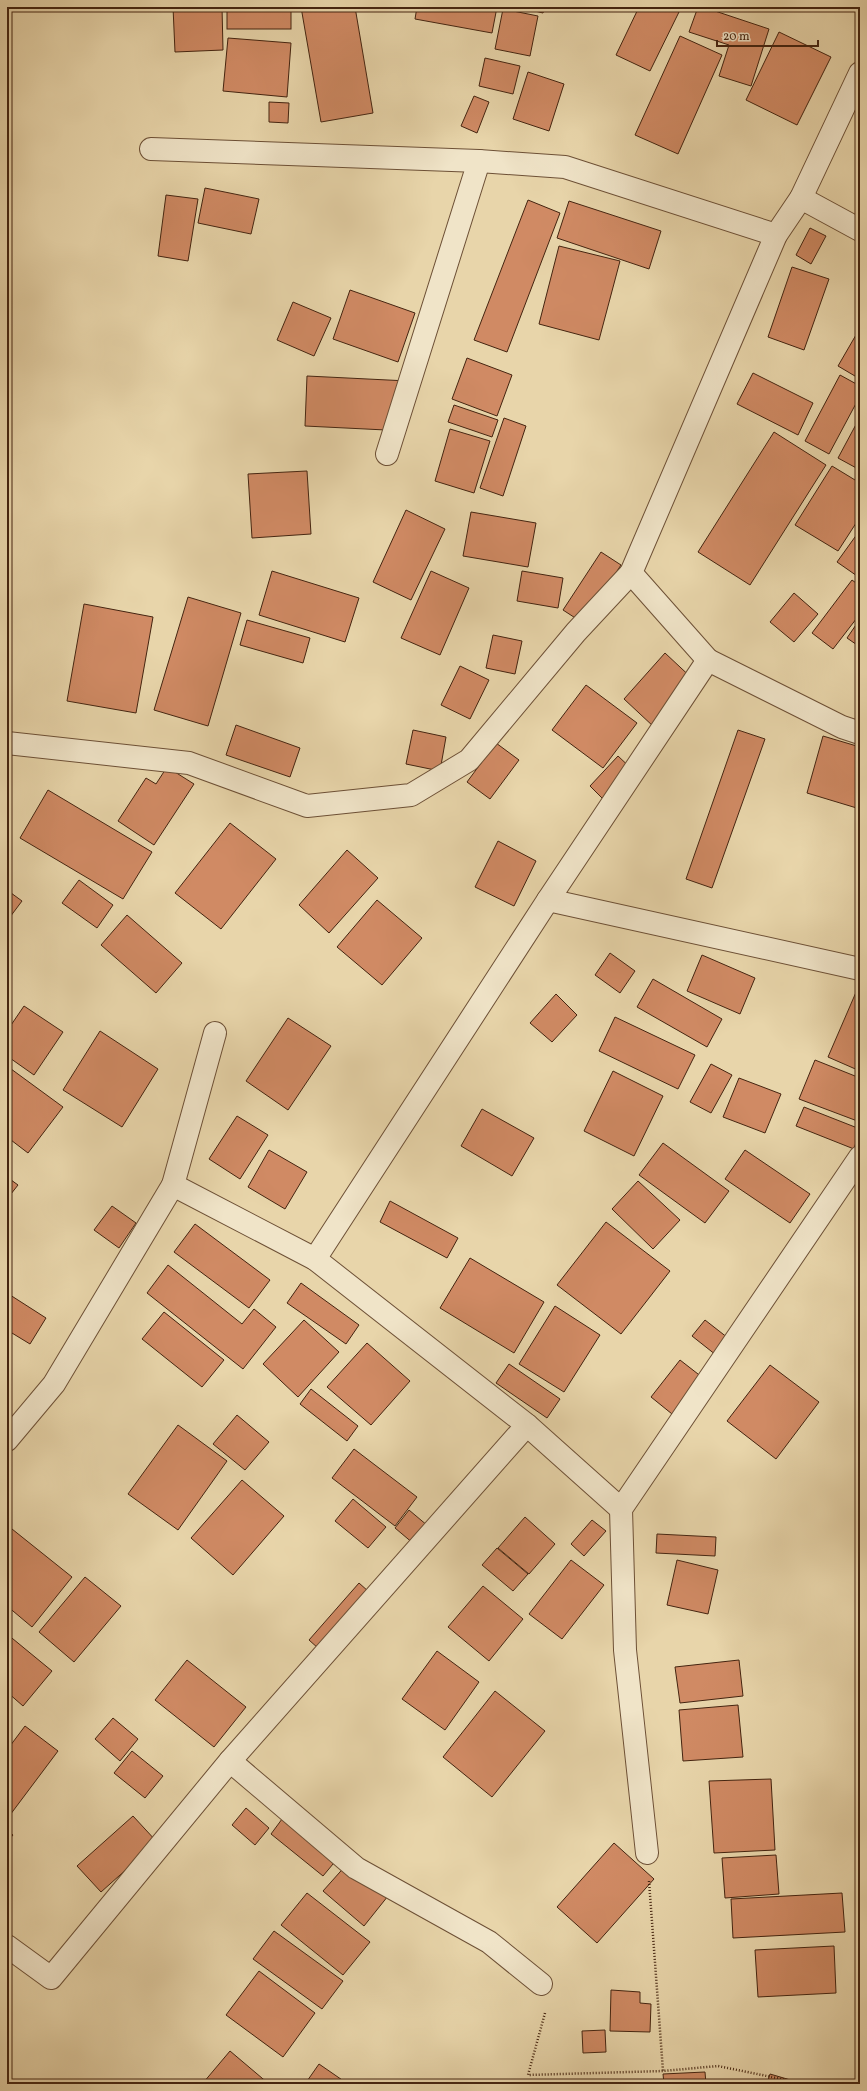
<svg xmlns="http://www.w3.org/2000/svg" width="867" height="2091" viewBox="0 0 867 2091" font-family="Vollkorn,serif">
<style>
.building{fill:#d08a64;stroke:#442410}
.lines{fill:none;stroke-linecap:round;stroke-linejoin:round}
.minor-casing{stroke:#6d5036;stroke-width:24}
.path{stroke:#442410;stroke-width:2.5;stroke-dasharray:1 2;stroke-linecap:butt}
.minor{stroke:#f0e4c8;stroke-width:22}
</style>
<rect width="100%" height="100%" fill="#e8d5aa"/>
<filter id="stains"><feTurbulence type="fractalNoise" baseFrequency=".005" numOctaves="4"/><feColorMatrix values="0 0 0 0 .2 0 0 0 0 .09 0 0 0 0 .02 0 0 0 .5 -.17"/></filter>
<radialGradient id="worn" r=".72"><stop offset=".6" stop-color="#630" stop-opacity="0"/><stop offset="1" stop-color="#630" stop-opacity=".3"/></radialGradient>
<!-- building -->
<g class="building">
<polygon points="173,7 222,7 223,50 175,52"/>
<rect x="227" y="7" width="64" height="22"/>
<polygon points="301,7 355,7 373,113 321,122"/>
<polygon points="417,7 497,7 492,33 415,19"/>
<polygon points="519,7 545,7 543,13"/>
<polygon points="639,7 668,7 679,12 650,71 616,55"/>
<polygon points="698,7 703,7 769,29 751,86 719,76 729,45 689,32"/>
<polygon points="503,9 538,16 530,56 495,49"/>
<polygon points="779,32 831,57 797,125 746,100"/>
<polygon points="680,36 722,55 678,154 635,135"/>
<polygon points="228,38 291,43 287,97 223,91"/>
<polygon points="485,58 520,66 513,94 479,86"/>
<polygon points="528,72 564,84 549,131 513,119"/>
<polygon points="474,96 489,102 477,133 461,126"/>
<polygon points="269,102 289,103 288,123 269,122"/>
<polygon points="205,188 259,199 251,234 198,223"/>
<polygon points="166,195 198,199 188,261 158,256"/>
<polygon points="528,200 560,213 507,352 474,340"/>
<polygon points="569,201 661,231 649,269 557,238"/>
<polygon points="810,228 826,236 811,264 796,255"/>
<polygon points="559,246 620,261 599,340 539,324"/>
<polygon points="792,267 829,279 804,350 768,337"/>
<polygon points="350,290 415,313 398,362 333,339"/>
<polygon points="293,302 331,318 314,356 277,340"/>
<polygon points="860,328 860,379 838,366"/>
<polygon points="467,358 512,375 497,416 452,399"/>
<polygon points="753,373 813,403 798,435 737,404"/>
<polygon points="840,375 860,386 860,396 829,454 805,441"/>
<polygon points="307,376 408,381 406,431 305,426"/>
<polygon points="454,405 498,420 492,437 448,422"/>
<polygon points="860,417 860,470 838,458"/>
<polygon points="504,418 526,426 503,496 480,488"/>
<polygon points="450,429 490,441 474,493 435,481"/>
<polygon points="774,432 826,465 750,585 698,552"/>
<polygon points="832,466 860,483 860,517 838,551 795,525"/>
<polygon points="307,471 311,534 252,538 248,474"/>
<polygon points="406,510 445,529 411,600 373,582"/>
<polygon points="471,512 536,523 528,567 463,556"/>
<polygon points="860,530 860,578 837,562"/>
<polygon points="601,552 621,565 583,623 563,610"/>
<polygon points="272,571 359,598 345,642 259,615"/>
<polygon points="431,571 469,588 440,655 401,638"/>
<polygon points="522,571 563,578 558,608 517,601"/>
<polygon points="852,580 860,586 860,614 833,649 812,633"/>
<polygon points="794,593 818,614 794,642 770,622"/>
<polygon points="188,597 241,613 208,726 154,710"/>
<polygon points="84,604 153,617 136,713 67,701"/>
<polygon points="860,619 860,647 847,638"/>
<polygon points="247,620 310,638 303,663 240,645"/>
<polygon points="493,635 522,641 515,674 486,668"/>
<polygon points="665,653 696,682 654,727 624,699"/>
<polygon points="460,666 489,680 470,719 441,705"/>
<polygon points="586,685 637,723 603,768 552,730"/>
<polygon points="236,725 300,748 290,777 226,755"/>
<polygon points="413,730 446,737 440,771 406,764"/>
<polygon points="738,730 765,739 712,888 686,879"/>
<polygon points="823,736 860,747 860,809 807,793"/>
<polygon points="496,743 519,760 490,799 467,782"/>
<polygon points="618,756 635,772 606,802 590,786"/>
<polygon points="167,767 194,784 154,845 118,821 146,778 156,784"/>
<polygon points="48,790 152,852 123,899 20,838"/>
<polygon points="230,823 276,859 221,929 175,893"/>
<polygon points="498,841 536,861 514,906 475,887"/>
<polygon points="347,850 378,878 329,933 299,905"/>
<polygon points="79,880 113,905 97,928 62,903"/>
<polygon points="7,890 22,901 7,921"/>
<polygon points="377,900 422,938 382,985 337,947"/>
<polygon points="127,915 182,963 156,993 101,945"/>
<polygon points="610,953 635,971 620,993 595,975"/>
<polygon points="702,955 755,978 740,1014 687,991"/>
<polygon points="653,979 722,1019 707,1047 637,1007"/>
<polygon points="860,983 860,1071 828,1057"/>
<polygon points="556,994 577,1015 552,1042 530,1023"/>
<polygon points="24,1006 63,1032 34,1075 7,1056 7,1031"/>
<polygon points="615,1017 695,1055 678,1089 599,1051"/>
<polygon points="288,1018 331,1046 288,1110 246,1081"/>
<polygon points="100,1031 158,1069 122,1127 63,1090"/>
<polygon points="815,1060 860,1078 860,1122 799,1099"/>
<polygon points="711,1064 732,1075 711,1113 690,1102"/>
<polygon points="7,1066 63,1107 28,1153 7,1137"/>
<polygon points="613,1071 663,1096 634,1156 584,1131"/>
<polygon points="739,1078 781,1094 765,1133 723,1117"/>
<polygon points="804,1107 860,1129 854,1149 796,1126"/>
<polygon points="482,1109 534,1138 512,1176 461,1146"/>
<polygon points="237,1116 268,1135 240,1179 209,1159"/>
<polygon points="663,1143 729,1191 705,1223 639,1175"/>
<polygon points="269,1150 307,1172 285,1209 248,1187"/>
<polygon points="745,1150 810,1194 790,1223 725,1179"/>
<polygon points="7,1177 18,1185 7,1199"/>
<polygon points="638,1181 680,1220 653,1249 612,1209"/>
<polygon points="390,1201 458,1238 447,1258 380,1222"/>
<polygon points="112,1206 136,1223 119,1248 94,1230"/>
<polygon points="606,1222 670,1271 621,1334 557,1285"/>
<polygon points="195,1224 270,1280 249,1308 174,1252"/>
<polygon points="470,1258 544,1302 514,1353 440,1308"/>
<polygon points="168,1265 242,1324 254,1309 276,1327 243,1369 147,1293"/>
<polygon points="301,1283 359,1325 346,1344 287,1303"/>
<polygon points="7,1293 46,1318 30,1344 7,1330"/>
<polygon points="555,1306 600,1335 564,1392 519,1364"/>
<polygon points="164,1312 224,1360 202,1387 142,1339"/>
<polygon points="304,1320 339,1352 298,1397 263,1364"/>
<polygon points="705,1320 728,1338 716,1355 692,1336"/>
<polygon points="367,1343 410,1381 371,1425 327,1387"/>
<polygon points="680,1360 707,1381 677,1418 651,1397"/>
<polygon points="509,1364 560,1399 547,1418 496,1383"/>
<polygon points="770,1365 819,1402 776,1459 727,1421"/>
<polygon points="311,1389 358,1426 347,1441 300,1404"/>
<polygon points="237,1415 269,1442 245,1470 213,1444"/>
<polygon points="178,1425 227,1461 178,1530 128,1494"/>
<polygon points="354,1449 417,1497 395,1526 332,1478"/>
<polygon points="242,1480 284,1516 233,1575 191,1538"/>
<polygon points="353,1499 386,1527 368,1548 335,1521"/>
<polygon points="409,1510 428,1526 414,1544 395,1528"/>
<polygon points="525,1517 555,1544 529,1574 498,1548"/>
<polygon points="592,1520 606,1531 584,1556 571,1544"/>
<polygon points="7,1525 72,1577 32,1627 7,1606"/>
<polygon points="657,1534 716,1537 715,1556 656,1553"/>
<polygon points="497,1548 528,1574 513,1591 482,1565"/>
<polygon points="571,1560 604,1585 562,1639 529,1614"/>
<polygon points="677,1560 718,1570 708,1614 667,1605"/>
<polygon points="85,1577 121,1606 74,1662 39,1632"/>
<polygon points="359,1583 378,1600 328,1657 309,1640"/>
<polygon points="483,1586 523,1619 489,1661 448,1627"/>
<polygon points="7,1634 52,1671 23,1706 7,1692"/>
<polygon points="437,1651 479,1682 445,1730 402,1699"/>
<polygon points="187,1660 246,1707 214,1747 155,1700"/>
<polygon points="739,1660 743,1696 680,1703 675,1667"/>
<polygon points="495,1691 545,1731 492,1797 443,1757"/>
<polygon points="738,1705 743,1757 683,1761 679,1710"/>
<polygon points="113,1718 138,1739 120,1761 95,1739"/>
<polygon points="25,1726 58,1751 10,1815 7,1813 7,1750"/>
<polygon points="132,1751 163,1776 145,1798 114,1773"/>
<polygon points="771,1779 775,1850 714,1853 709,1781"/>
<polygon points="246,1808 269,1828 255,1845 232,1825"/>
<polygon points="285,1815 338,1858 323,1876 271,1834"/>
<polygon points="133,1816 157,1842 101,1892 77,1866"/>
<polygon points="7,1830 13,1835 7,1842"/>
<polygon points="614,1843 654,1879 597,1943 557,1907"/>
<polygon points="776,1855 779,1894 725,1898 722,1858"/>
<polygon points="348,1863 388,1896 364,1926 323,1891"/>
<polygon points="307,1893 370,1942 343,1975 281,1925"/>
<polygon points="842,1893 845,1932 733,1938 731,1899"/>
<polygon points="274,1931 343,1981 322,2009 253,1959"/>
<polygon points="834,1946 836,1993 758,1997 755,1950"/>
<polygon points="259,1971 315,2013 283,2057 226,2015"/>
<polygon points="611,1990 640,1992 640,2003 651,2004 650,2032 610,2031"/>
<polygon points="605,2030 606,2052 583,2053 582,2031"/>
<polygon points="230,2051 269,2084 203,2083"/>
<polygon points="319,2064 348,2084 305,2084"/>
<polygon points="705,2072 706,2084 664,2084 663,2074"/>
<polygon points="770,2074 804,2084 767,2084"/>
<polygon points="660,2081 660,2084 600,2084 600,2082"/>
</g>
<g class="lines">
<defs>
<g id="minor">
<polyline points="151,149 479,161 565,167 776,235"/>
<polyline points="801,198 860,230"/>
<polyline points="387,454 479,161"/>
<polyline points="708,660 842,727 860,733"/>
<polyline points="7,743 189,763 307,806 411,795 469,760 576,632 631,573"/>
<polyline points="548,900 860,969"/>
<polyline points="173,1185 215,1033"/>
<polyline points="315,1259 548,900 708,660 631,573 776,235 801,198 860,73"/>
<polyline points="7,1440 54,1384 173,1185 315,1259 527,1425 621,1509"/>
<polyline points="230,1761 356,1868 489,1942 541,1984"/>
<polyline points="647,1853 625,1650 621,1509 860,1157"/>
<polyline points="7,1946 51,1978 230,1761 527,1425"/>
</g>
</defs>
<!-- minor casing -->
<use href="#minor" class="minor-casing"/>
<!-- path -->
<g class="path">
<polyline points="649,1881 663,2071 718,2066 806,2084"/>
<polyline points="545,2013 528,2075 663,2071"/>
</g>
<!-- minor -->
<use href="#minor" class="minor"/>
</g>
<!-- margin -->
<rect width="867" height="2091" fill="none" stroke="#e8d5aa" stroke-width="24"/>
<rect x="8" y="8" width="851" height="2075" fill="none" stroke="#442410" stroke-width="2"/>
<rect x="12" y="12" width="843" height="2067" fill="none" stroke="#442410"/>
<!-- scale -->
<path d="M717 40v6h101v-6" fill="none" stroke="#442410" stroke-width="2"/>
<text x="723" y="40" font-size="12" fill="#442410" stroke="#f0e4c8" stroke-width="3" paint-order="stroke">20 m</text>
<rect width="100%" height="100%" filter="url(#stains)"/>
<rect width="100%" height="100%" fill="url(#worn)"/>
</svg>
